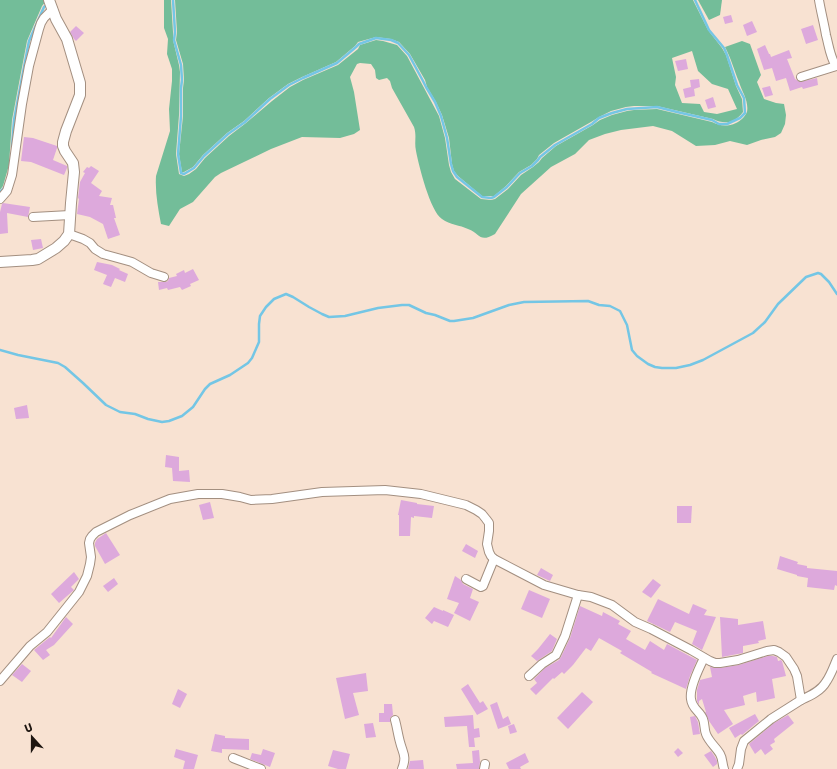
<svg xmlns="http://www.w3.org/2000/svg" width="837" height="769" viewBox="0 0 837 769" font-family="Jost,sans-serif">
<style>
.forest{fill:#73bd99;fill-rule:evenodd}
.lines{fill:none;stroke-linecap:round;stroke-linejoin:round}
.stream{stroke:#74c6e5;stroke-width:2.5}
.building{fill:#dda9dc}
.minor-casing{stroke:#a38f80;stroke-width:10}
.tertiary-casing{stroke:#a38f80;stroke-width:12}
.minor{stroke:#fff;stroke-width:8}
.tertiary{stroke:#fff;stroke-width:10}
</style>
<rect width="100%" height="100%" fill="#f8e2d2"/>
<!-- forest -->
<g class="forest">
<polygon points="0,0 45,0 46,1 42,6 27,41 12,120 9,165 3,186 0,190"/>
<path d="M 164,0 L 171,0 L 173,32 L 173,40 L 179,65 L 180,72 L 179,115 L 176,154 L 179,174 L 184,176 L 189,174 L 196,169 L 205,158 L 229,136 L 246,123 L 272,101 L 290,87 L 303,80 L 338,65 L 358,49 L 360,45 L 376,40 L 383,41 L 397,45 L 407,56 L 439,116 L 445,138 L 449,165 L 451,172 L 455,179 L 481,199 L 491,200 L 495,199 L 508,189 L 521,175 L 533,167 L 539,162 L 542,158 L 556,146 L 593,125 L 600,120 L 612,115 L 627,111 L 634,110 L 657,109 L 712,122 C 720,126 727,127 736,123 C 740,121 745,117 747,112 C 749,101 742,92 739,82 C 734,70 731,58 725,47 L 742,41 L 750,44 L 761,75 L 757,82 L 764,99 L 776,103 L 784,104 L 786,115 L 785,124 L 781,133 L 775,137 L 761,140 L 747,145 L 730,141 L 715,145 L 696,146 L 672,131 L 653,126 L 621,130 L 605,134 L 589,140 L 575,154 L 551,167 L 521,194 L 495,234 C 479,243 481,234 468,229 C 460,225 450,225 442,219 C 430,211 419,166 416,151 C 414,142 417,136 414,127 L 392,88 L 390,81 L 387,78 L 379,80 L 376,78 L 375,70 L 371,64 L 360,63 L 357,64 L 350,77 L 354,92 L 360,130 L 354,134 L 340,138 L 302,137 L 271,149 L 221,173 L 215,177 L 193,202 L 180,209 L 169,226 L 161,224 C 158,208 155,192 156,176 L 170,131 L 169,109 L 172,81 L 172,69 L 167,54 L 168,39 L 164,28 Z"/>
<path d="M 175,0 L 693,0 L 708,30 L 722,48 L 726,55 L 736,86 L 742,99 L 743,112 C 735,123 725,125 713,119 L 657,106 L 634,106 L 626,107 L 611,111 L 599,117 L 591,122 L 554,143 L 539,155 L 537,159 L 531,165 L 519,172 L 506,186 L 494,196 L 482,196 L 458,176 L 454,171 L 452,164 L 449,138 L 442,115 L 436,102 L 427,87 L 425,80 L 410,54 L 399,42 L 391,39 L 376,37 L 358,42 L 355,46 L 336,62 L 302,77 L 288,84 L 269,98 L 244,121 L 227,133 L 203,155 L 193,167 L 184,172 L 182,172 L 179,154 L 183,116 L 183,88 L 184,80 L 183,64 L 176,40 L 177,32 ZM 692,51 L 698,71 L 712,84 L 728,89 L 737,109 L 717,114 L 704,112 L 700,104 L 682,103 L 675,85 L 676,77 L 672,58 Z"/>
<polygon points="698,0 722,0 720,15 709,20"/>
</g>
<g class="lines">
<!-- stream -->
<g class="stream">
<polyline points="173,0 175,32 174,40 181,65 182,80 181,88 181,116 178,154 181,173 184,174 194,168 204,156 228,134 245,122 270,99 289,85 303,78 337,63 356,47 359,44 376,38 391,40 398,43 409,55 423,81 426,87 435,102 441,116 447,138 451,164 453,171 457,177 482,197 491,198 494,197 507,187 520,173 532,166 538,160 540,157 555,145 592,124 599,118 612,113 627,109 657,107 677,112 712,120 719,124 727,124 740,118 745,113 744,98 737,85 727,55 724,48 709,30 695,0"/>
<polyline points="12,147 14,120 29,41 44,7 48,4"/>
<polyline points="0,192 5,187"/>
<polyline points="0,350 18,355 58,363 65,367 83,383 106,405 120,412 135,414 148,419 162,422 169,421 182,416 193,407 205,389 210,384 230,375 248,363 252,358 259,342 259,324 260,316 266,307 274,299 286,294 293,297 309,307 322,314 329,317 345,316 378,308 402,305 409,305 426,313 435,315 450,321 454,321 473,318 509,305 524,302 588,301 599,305 610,306 620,311 627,325 632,350 637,356 648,364 655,367 662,368 676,368 690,365 703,360 753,333 765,322 778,304 806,277 818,273 821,274 829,282 837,294"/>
</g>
</g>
<!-- building -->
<g class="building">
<polygon points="731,15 733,22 725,24 723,17"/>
<polygon points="752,21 757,32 747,36 743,25"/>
<polygon points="813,25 818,40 806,44 801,29"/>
<polygon points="76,26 84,33 76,41 74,39 70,32"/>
<polygon points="765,45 769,54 770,54 771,57 789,50 792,58 787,59 795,79 800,82 817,78 818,85 803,89 802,87 790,91 786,78 776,81 772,68 764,70 757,49"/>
<polygon points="686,59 688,69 678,71 675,61"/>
<polygon points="699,79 700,87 694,89 695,96 685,98 683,89 691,87 690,80"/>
<polygon points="770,86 773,95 765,97 762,88"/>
<polygon points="713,97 716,107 708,109 705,100"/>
<polygon points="24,137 33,138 57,146 57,148 53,160 67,166 67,168 64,175 31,162 21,161"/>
<polygon points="91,166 99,171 91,183 102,191 99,196 112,198 110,205 113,205 116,218 114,218 120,235 108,239 103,224 90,217 77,214 79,199 78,198 80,182 85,173 83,172 87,167 89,168"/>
<polygon points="3,203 30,207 28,217 7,213 8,233 0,234 0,212 2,204"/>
<polygon points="41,239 43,248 33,250 31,240"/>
<polygon points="97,262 112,265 120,269 119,270 128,274 125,282 115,278 111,287 103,284 107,275 94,270"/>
<polygon points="193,269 199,280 190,284 191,286 182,290 180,287 168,290 167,288 159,290 158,282 166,282 168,281 169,278 177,276 176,274 184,270 185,273"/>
<polygon points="27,405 29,418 16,419 14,408"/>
<polygon points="166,455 179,457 179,471 189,470 190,482 173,481 172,468 165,467"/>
<polygon points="401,500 417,503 417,504 434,506 432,518 414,516 414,518 411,517 410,536 399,536 399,515 398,515"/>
<polygon points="210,502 214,518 203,520 199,505"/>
<polygon points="677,506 692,506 691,523 677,523"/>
<polygon points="106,533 120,555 105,564 95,546 95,543 97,539"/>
<polygon points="466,544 478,551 475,558 462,551"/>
<polygon points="780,556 798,562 797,564 807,566 807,568 837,571 837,586 835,585 834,590 807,587 808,578 797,576 797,575 777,569"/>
<polygon points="541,568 553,575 550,581 537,575"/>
<polygon points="74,572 79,579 71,587 74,590 59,603 51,594"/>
<polygon points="455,576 461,580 463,584 473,589 470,598 479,602 470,621 454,613 459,603 447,599"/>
<polygon points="114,578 118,584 108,592 103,586"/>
<polygon points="653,579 661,585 651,598 642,592"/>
<polygon points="529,590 550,599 542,618 521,609"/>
<polygon points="658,599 689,614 693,604 707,610 704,615 716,617 702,650 692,644 697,631 675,622 670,632 647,621"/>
<polygon points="580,606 602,616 603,612 620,621 618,624 631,631 626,639 645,650 650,641 664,650 667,644 697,660 690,676 686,689 651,673 652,672 620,653 622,651 599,638 591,651 586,648 573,665 564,674 562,672 554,679 553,678 536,695 530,689 537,683 534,679 545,668 559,660 561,657 570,638"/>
<polygon points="434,607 443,611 443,610 454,615 448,627 434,621 432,624 425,618"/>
<polygon points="66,617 73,624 54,645 46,650 50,655 43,660 34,650 50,637 51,638"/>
<polygon points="720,617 738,619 738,625 763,621 766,639 758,641 759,643 743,646 743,653 722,657"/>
<polygon points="550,634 557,639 552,651 537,661 531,656 538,649"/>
<polygon points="768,656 773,656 777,657 778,661 781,660 782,661 786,676 772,679 775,698 757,702 756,692 743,696 745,705 724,710 733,724 718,734 709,721 705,712 706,712 702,699 699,701 699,705 697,701 697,690 700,680 712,677 710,667 715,668 720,668 739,665"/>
<polygon points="22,664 31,671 22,682 12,675"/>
<polygon points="366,673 368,691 353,693 359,715 345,719 336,678"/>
<polygon points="468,684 480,703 483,701 488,709 477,715 461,689"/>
<polygon points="178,689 187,694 180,708 172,704"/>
<polygon points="582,692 593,702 568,729 557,718"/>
<polygon points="497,702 503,719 508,716 511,724 498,729 490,705"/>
<polygon points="384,704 392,704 393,715 390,718 390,722 379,722 379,713 384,713"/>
<polygon points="755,714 759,721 742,735 741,734 735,738 729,728"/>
<polygon points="473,715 474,729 479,728 480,737 474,738 475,747 469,747 467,726 445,727 444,717"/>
<polygon points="788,715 794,723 774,739 775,742 770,745 773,749 765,755 761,749 755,754 749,744 774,723"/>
<polygon points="695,716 698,722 700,734 693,735 690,717"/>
<polygon points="373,723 376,737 366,738 364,724"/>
<polygon points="514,724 517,732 510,734 508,726"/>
<polygon points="215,734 225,736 225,738 249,739 249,750 222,749 222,753 211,751"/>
<polygon points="678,748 683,753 678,757 674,752"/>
<polygon points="176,749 198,755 194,769 183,769 185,761 174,757"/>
<polygon points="263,749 275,753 270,767 250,759 252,753 261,755"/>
<polygon points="333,750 350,754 346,769 338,769 328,766"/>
<polygon points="479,750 480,762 479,769 457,769 456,764 473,763 472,751"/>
<polygon points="711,751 715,757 717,761 717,764 713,767 704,755"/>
<polygon points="525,753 529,762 520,767 521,769 509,769 506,763"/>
<polygon points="423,760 424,769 408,769 410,761"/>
</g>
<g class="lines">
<defs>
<g id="minor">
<path d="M 819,0 C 821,12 824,23 826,35 C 829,46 830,57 836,66 L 837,66"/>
<polyline points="801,77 836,66"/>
<polyline points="0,199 7,191 12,175 22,104 29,66 39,29 41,23 44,18 53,9"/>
<polyline points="33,217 70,215"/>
<polyline points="69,234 83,239 90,243 95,249 103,254 132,262 151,273 164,277"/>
<polyline points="466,579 481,587 483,586 494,559"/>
<path d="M 704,658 C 699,668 689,688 691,699 C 692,709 700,711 703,719 C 705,724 704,729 706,734 C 709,742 716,747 720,754 C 723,759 722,764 724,769"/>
<polyline points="529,676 542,664 556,655 565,636 578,595"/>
<path d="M 0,681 L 30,646 L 47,632 L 79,592 L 87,576 L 90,564 L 91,557 L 89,543 L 90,539 L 92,536 L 96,532 L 130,515 L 170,499 L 198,494 L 222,494 L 240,497 L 251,500 L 272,499 L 322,492 L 385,490 L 421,494 L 466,505 L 476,510 L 482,514 L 486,519 L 489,523 L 489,531 L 487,544 L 489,552 L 491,556 L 494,559 L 544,585 L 578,595 L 591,597 L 612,605 L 635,622 L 651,629 L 691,650 L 710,661 L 715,663 L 720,663 L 738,660 L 767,651 L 774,650 L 779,652 L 786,657 L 794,669 L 797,676 L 801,700 C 810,696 821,691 826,682 C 831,675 834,666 837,659"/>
<path d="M 395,720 C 397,727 398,735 400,742 C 403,754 407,756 402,769"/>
<polyline points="233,758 261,769"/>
<polyline points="484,769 485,764"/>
<polyline points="737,769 739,764 741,749 744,741 771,719 801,700"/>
</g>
<polyline id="tertiary" points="0,262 32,260 38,259 56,248 64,241 69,234 71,203 74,172 73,163 65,151 63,146 63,142 66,131 80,95 80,83 67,39 56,19 49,0"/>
</defs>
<!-- minor casing -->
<use href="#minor" class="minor-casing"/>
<!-- tertiary casing -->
<use href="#tertiary" class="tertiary-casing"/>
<!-- minor -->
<use href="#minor" class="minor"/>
<!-- tertiary -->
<use href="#tertiary" class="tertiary"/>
</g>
<!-- north arrow -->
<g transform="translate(32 737) rotate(339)" stroke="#f8e2d2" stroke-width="3" paint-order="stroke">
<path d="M0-3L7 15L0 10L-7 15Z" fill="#1d1510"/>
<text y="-6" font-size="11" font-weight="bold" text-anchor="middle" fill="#1d1510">U</text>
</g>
</svg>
